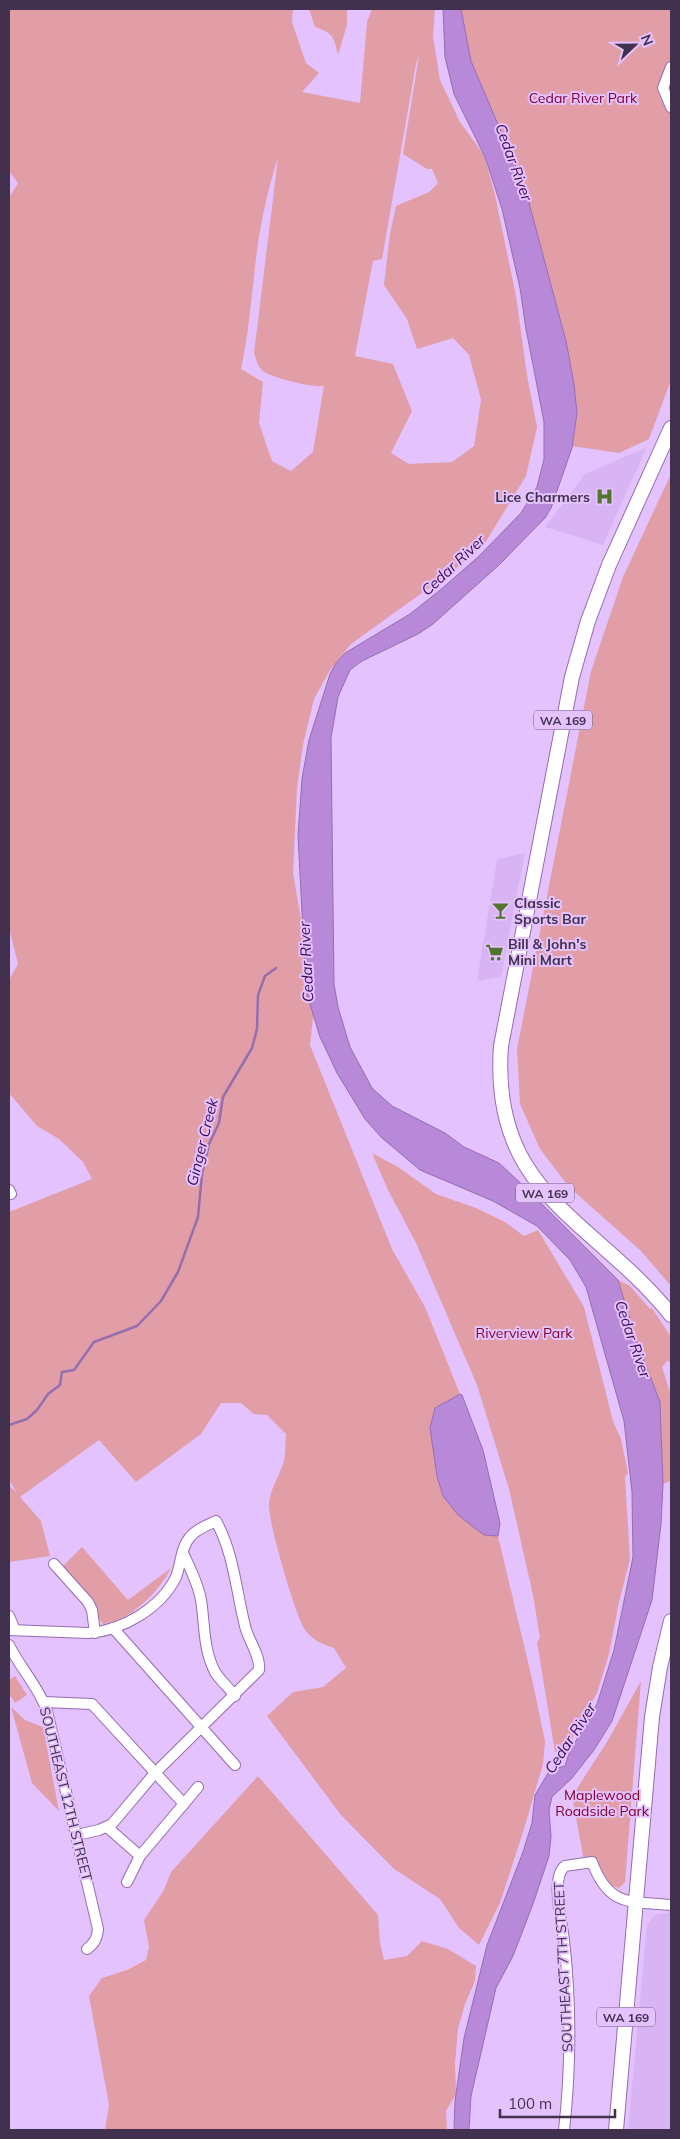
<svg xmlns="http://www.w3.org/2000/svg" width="680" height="2139" viewBox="0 0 680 2139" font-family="Mulish,sans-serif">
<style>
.built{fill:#d9b4f4}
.green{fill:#e29ea7;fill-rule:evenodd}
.water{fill:#b888d9;stroke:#956eaf}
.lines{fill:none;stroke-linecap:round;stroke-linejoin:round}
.stream{stroke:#956eaf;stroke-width:2.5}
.minor-casing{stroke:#946cb0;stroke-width:12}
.major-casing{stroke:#946cb0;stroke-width:16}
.minor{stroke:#fff;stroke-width:10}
.major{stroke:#fff;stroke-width:14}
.labels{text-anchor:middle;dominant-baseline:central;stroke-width:4;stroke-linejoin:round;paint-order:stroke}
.shield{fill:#e4c2fe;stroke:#735c83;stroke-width:1}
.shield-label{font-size:12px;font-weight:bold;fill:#42314e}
.park-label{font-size:14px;fill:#830131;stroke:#e4c2fe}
.poi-label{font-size:14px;font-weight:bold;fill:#42314e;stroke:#e4c2fe;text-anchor:start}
.street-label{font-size:14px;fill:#42314e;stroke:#e4c2fe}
.water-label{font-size:15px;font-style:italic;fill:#3d0c56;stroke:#e4c2fe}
</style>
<rect width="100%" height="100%" fill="#e4c2fe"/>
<!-- built -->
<g class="built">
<polygon points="647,447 603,545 545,527 585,474"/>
<polygon points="525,853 501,977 477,981 497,859"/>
<polygon points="671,1912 671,2130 628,2130 647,1924 655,1915"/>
</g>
<!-- green -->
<g class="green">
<path d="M 9,9 L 293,9 L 292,22 L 306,63 L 319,73 L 302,92 L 360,103 L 367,22 L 372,9 L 435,9 L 433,36 L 440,80 L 460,122 L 484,155 L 495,195 L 516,296 L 527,375 L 537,427 L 526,476 L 485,543 L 458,567 L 351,644 L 330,670 L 314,699 L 303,745 L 297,788 L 293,873 L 315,999 L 310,1045 L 392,1249 L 425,1307 L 460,1394 L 435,1408 L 430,1428 L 484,1535 L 498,1536 L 532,1679 L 545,1741 L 543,1764 L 524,1829 L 500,1903 L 479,1945 L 459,1928 L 440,1899 L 394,1869 L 341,1815 L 267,1716 L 293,1692 L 323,1687 L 346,1668 L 334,1648 C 322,1644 314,1641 306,1631 C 296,1619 267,1518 269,1503 C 271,1488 278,1478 283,1464 C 286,1456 285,1443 286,1434 L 267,1415 L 254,1414 L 241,1403 L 221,1403 L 201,1434 L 136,1482 L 99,1440 L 20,1497 L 41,1521 L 50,1556 L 9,1562 L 9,1485 L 17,1493 L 9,1480 L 9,1212 L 92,1179 L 83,1162 L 59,1139 L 37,1126 L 9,1093 L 9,980 L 18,964 L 9,928 L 9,198 L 18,183 L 9,171 ZM 419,56 L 403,154 L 427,169 L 432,169 L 438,183 L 429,192 L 396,206 L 390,234 L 384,285 L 407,319 L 417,349 L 453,338 L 469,355 L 481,400 L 474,446 L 452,462 L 409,464 L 391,453 L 412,411 L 393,364 L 355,356 L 373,261 L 382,259 L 416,64 ZM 278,158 L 254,353 C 256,359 258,367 263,371 C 272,378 313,388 324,386 L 313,452 L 291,471 L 272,461 L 259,423 L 263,382 L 241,369 C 248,338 250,309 254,278 C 257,240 266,194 278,158 Z"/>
<path d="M 309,9 L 347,9 L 347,25 L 338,55 C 334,37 333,33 315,27 Z"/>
<polygon points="461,9 671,9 671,380 649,439 619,453 572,446 577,413 574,384 566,341 525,188 471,61"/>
<polygon points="671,474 671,1286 641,1251 569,1187 540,1149 520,1104 517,1049 591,671 623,577"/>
<polygon points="372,1153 398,1167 436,1194 476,1208 505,1222 524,1236 538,1230 584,1307 613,1421 621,1439 628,1473 625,1477 630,1559 619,1602 609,1654 597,1693 560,1761 558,1752 555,1752 537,1642 540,1638 533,1595 509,1489 477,1385 416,1243 388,1190"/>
<polygon points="618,1280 630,1286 650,1309 652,1308 671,1337 671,1361 669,1362 668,1360 662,1367 671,1395 671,1481 663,1484 660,1402 637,1342"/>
<path d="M 82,1547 L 128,1600 L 171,1568 C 158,1593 132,1619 103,1624 L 63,1568 L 64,1565 Z"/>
<polygon points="15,1676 27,1695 15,1703 9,1694 9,1680"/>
<polygon points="641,1681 625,1882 619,1888 613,1886 584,1861 572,1796 607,1742"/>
<polygon points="11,1707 25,1720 43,1727 59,1811 32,1783"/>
<polygon points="258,1776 378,1915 380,1943 384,1960 407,1956 422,1941 448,1949 476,1966 475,1981 465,2004 458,2029 455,2063 456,2094 446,2111 447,2130 105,2130 109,2105 89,1996 102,1978 127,1970 146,1960 149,1947 144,1920 164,1890 171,1872"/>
</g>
<!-- water -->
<g class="water">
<polygon points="443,9 461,9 471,61 525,188 566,341 574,384 577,413 572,448 551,508 545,518 499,565 433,624 418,634 362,661 350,670 338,697 331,738 334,984 338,1007 350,1047 372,1088 392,1106 445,1133 464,1147 499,1163 527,1189 618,1280 637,1342 660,1402 663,1484 661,1524 652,1600 612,1721 594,1750 572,1778 552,1797 549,1810 551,1836 549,1856 533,1904 513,1956 496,1988 471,2096 469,2130 454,2130 455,2101 464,2038 487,1945 523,1852 532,1823 535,1795 550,1770 565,1766 569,1753 597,1704 614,1650 633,1557 632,1492 624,1421 586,1287 570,1260 537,1226 493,1201 420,1170 382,1138 365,1119 337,1073 320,1037 306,991 298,835 302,779 309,740 330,674 336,663 345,653 410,614 439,591 478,557 521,513 537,487 544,459 544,422 540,401 526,329 520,288 502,209 485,157 454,94 445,57"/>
<polygon points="460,1394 462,1395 483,1450 500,1523 498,1536 484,1535 458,1515 443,1496 437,1476 430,1428 435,1408"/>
</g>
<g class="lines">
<!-- stream -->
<polyline class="stream" points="9,1425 27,1419 37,1410 48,1394 60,1385 62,1372 74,1370 94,1342 137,1326 161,1301 178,1272 198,1217 202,1174 209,1144 219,1123 223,1097 252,1048 257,1029 258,995 265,976 276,968"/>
<defs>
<g id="minor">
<polyline points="671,67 663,88 671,107"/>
<polyline points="9,1190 11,1194"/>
<path d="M 183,1553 C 190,1568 198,1583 201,1600 C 205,1625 203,1649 215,1672 C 220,1680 229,1688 235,1696"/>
<polyline points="54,1564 88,1602 92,1610 95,1633"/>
<polyline points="9,1616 15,1630"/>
<polyline points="113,1628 235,1765"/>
<path d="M 9,1630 L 88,1633 C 122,1631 161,1608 176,1577 C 181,1564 181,1547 190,1537 C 196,1529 208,1525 216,1521 C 234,1554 236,1590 245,1626 C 248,1640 261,1656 259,1670 L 155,1773 L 112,1824 L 99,1830 L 77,1835"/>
<path d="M 9,1645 C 20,1668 39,1687 47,1711 L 98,1929 C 97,1938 95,1943 87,1949"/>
<polyline points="44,1702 92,1704 184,1804"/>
<polyline points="107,1827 140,1856"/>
<polyline points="127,1882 140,1856 198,1787"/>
<path d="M 564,2130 C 571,2068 571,2002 564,1940 C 562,1922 550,1878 565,1866 L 592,1862 C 609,1907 629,1901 671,1905"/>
</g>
<g id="major">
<path d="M 671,428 L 609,565 L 588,621 L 572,677 L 501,1046 C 490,1195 594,1219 671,1315"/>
<polyline points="616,2130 652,1717 660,1667 671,1621"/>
</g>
</defs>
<!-- minor casing -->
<use href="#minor" class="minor-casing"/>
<!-- major casing -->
<use href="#major" class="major-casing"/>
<!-- minor -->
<use href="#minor" class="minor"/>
<!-- major -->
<use href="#major" class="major"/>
</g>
<!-- icons -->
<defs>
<symbol id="hospital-bare" viewBox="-9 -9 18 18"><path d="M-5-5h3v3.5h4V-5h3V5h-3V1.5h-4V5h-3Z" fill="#52742c" stroke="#e4c2fe" stroke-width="2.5" paint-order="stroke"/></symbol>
<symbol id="bar-bare" viewBox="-9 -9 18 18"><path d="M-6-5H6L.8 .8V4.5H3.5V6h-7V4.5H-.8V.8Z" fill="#52742c" stroke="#e4c2fe" stroke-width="2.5" paint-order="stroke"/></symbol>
<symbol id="supermarket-bare" viewBox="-9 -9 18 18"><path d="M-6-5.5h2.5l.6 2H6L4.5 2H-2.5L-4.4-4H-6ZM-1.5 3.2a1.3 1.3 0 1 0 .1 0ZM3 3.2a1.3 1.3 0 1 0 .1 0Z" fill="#52742c" stroke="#e4c2fe" stroke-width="2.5" paint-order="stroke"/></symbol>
</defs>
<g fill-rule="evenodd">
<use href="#hospital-bare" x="592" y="484" width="25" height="25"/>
<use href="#bar-bare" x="488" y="898" width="25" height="25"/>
<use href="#supermarket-bare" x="482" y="940" width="25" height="25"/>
</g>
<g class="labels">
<!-- shield labels -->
<g class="shield">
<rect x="534" y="710.5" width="58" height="19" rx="4"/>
<rect x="516" y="1183.5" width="58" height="19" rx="4"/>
<rect x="597" y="2007.5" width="58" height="19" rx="4"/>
</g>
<g class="shield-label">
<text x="563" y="720">WA 169</text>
<text x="545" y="1193">WA 169</text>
<text x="626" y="2017">WA 169</text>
</g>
<!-- park labels -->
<g class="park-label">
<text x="583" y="98">Cedar River Park</text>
<text x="524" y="1333">Riverview Park</text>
<text x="602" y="1795">Maplewood<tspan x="602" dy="16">Roadside Park</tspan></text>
</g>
<!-- poi labels -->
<g class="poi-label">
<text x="590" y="497" text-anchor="end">Lice Charmers</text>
<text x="514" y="903">Classic<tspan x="514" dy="16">Sports Bar</tspan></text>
<text x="508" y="944">Bill &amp; John's<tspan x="508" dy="16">Mini Mart</tspan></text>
</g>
<!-- street labels -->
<g class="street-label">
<text transform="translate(66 1794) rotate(76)">SOUTHEAST 12TH STREET</text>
<text transform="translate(563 1967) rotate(-93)">SOUTHEAST 7TH STREET</text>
</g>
<!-- water labels -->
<g class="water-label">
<text transform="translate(514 162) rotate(70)">Cedar River</text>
<text transform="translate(453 565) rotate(-43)">Cedar River</text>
<text transform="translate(306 962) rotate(-93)">Cedar River</text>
<text transform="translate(202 1142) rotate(-76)">Ginger Creek</text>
<text transform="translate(633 1339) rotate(71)">Cedar River</text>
<text transform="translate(570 1738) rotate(-57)">Cedar River</text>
</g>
</g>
<!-- border -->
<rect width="680" height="2139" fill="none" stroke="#42314e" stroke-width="20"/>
<!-- north arrow -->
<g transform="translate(635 45) rotate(68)" stroke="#e4c2fe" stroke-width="4" paint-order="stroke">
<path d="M0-4L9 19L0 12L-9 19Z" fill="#42314e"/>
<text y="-8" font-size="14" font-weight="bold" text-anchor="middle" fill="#42314e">N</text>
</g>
<!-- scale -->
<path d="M500 2109v8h115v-8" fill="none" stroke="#42314e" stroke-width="2.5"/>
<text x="508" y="2109" font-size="15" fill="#42314e" stroke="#e4c2fe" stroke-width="4" paint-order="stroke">100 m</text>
</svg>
